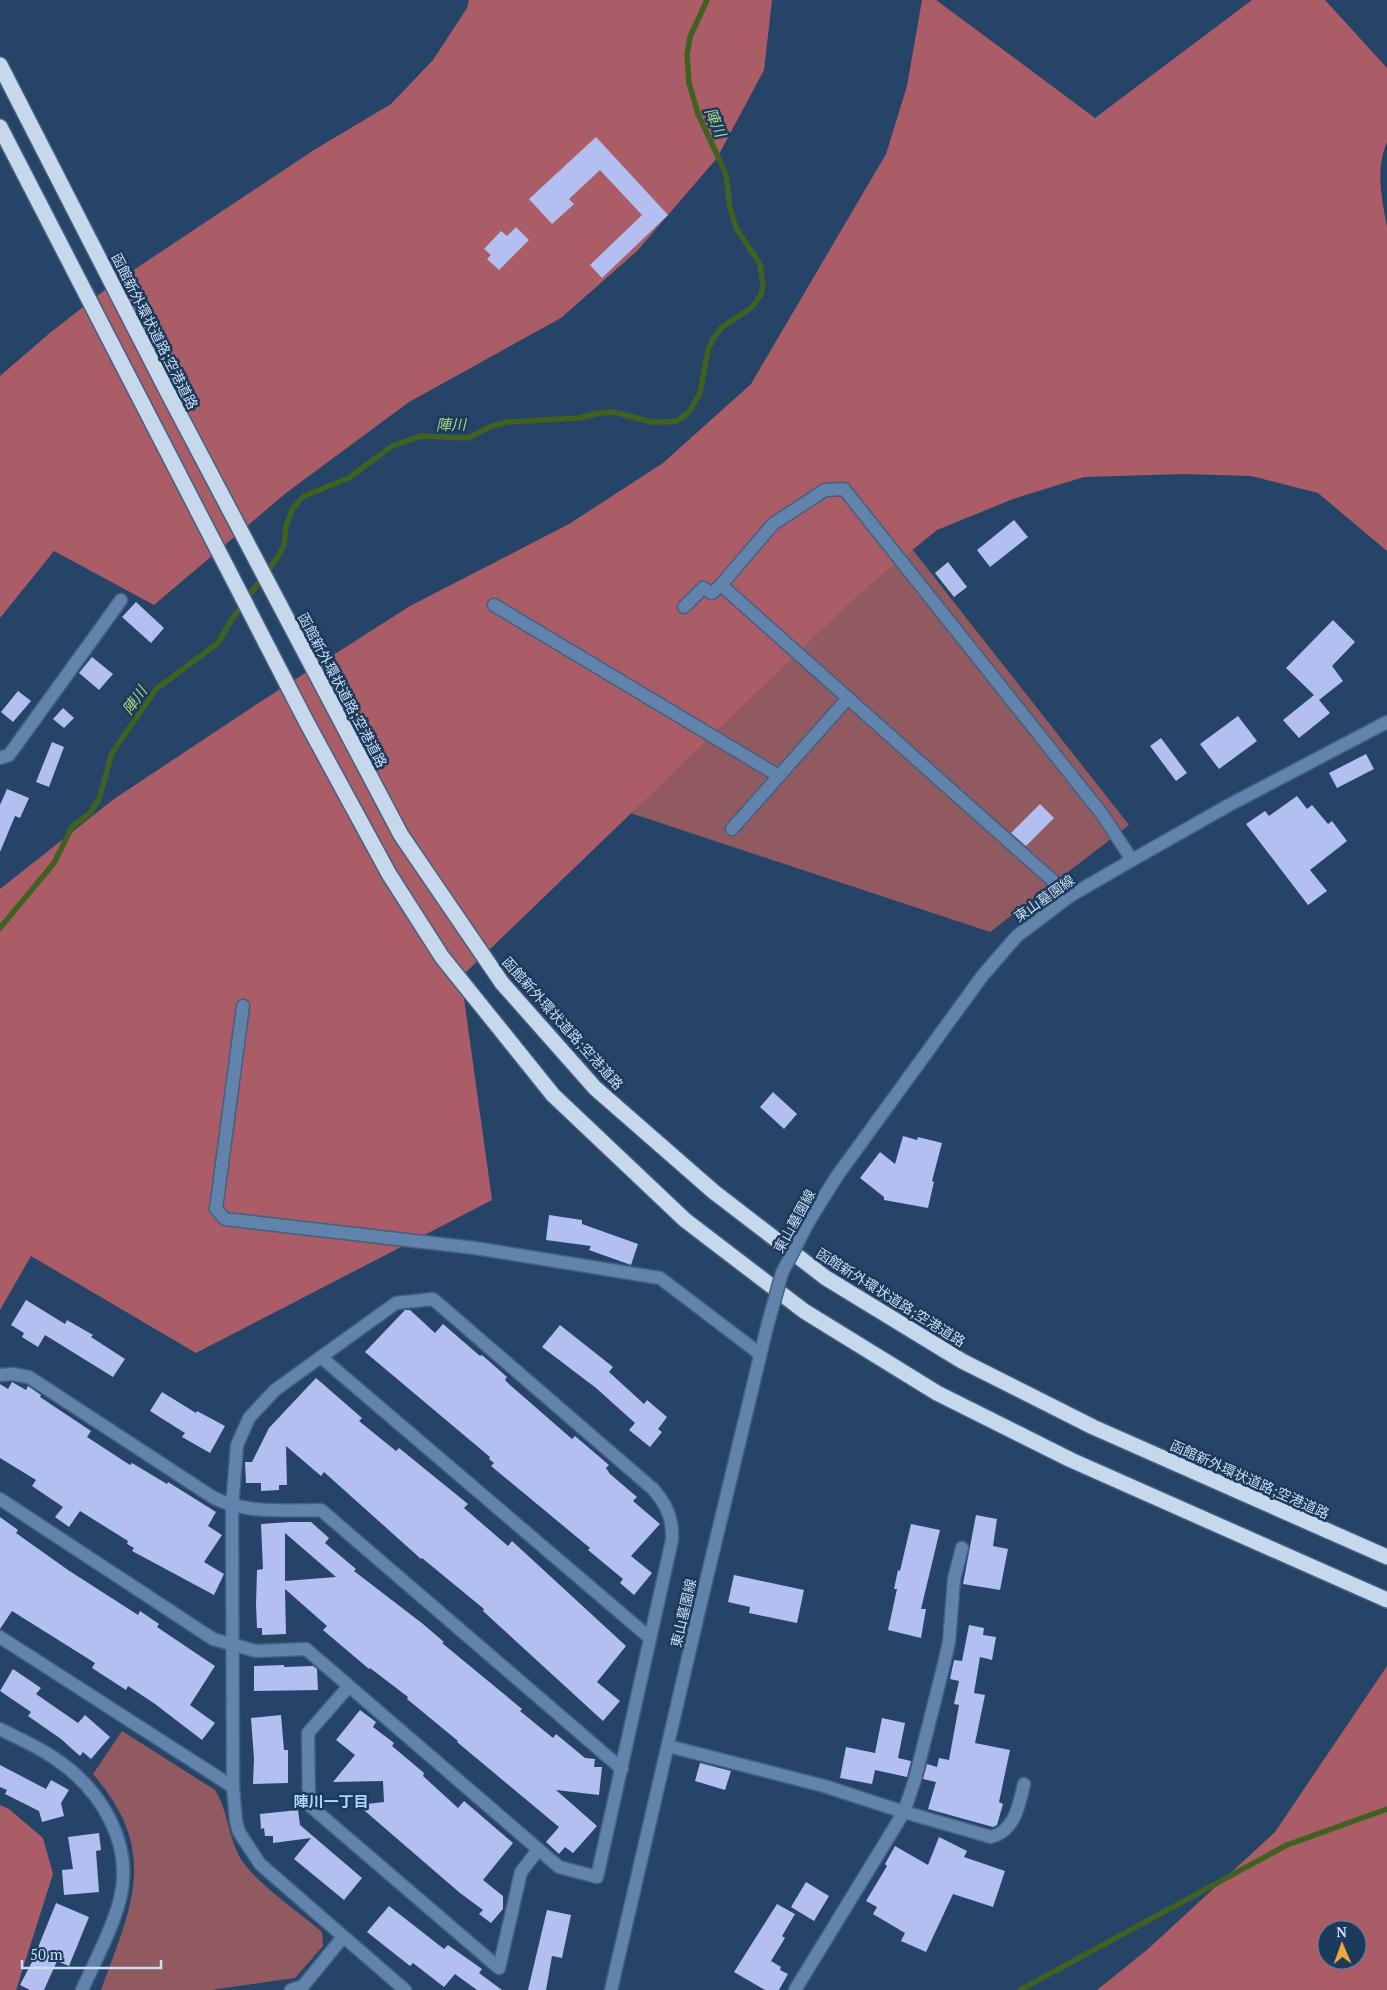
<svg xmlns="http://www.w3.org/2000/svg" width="1387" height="1990" viewBox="0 0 1387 1990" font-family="'PT Serif','Noto Sans JP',serif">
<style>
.green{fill:#915a60}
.forest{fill:#aa5d67;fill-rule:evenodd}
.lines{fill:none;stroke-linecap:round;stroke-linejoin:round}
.stream{stroke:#406221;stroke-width:5.5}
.building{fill:#b2bff0;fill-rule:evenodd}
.minor-casing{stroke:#436080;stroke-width:15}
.highway-casing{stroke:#436080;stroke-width:18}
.minor{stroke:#6284ac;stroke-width:12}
.highway{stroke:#c8d8ec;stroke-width:15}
.minor-bridge-casing{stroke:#436080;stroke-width:15;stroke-linecap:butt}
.minor-bridge{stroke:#6284ac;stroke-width:12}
.labels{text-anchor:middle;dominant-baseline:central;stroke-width:5;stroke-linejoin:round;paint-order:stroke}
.street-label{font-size:14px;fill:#ccdef4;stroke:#1b3a5c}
.water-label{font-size:15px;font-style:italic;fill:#a6d97e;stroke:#1b3a5c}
.neighbourhood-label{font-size:15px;font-weight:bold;fill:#b0d4fe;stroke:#1b3a5c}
</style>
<rect width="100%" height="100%" fill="#254467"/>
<!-- green -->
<g class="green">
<polygon points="857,479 1129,825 990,932 401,737"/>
<path d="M 122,1731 L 215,1790 C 227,1809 228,1833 238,1854 C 250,1879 300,1913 322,1932 L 323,1946 L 295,1978 L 211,1990 L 101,1990 C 132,1905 160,1852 93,1774 Z"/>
</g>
<!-- forest -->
<g class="forest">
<polygon points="469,0 772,0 764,70 717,158 637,251 561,318 409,402 286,493 154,605 54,551 0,618 0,376 51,332 114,283 314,150 391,104 433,60 467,8"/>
<path d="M 922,0 L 936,0 L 1095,118 L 1252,0 L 1325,0 L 1387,68 L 1387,142 C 1375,169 1382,199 1387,227 L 1387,551 L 1318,493 L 1251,476 L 1184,474 L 1084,477 L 1013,499 L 937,530 L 863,590 L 461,977 L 492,1200 L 196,1353 L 31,1256 L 0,1310 L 0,889 L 114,799 L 260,702 L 410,606 L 569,524 L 663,463 L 751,384 L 886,154 L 907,86 Z"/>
<path d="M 1387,1666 L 1387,1990 L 1097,1990 L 1148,1949 L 1275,1832 ZM 1327,1930 L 1357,1930 L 1357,1960 L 1327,1960 Z"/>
<polygon points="0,1805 9,1809 43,1838 53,1874 16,1990 0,1990"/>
</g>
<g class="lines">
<!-- stream -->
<g class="stream">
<polyline points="0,928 54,863 72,827 90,813 99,799 112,753 156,689 218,643 232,619 277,558 284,546 286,526 293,508 304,496 349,478 392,446 421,436 468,438 492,426 507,422 579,418 599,413 614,412 651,422 665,422 677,421 689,412 700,393 708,350 713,339 722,327 751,308 761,295 763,286 760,264 736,228 730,208 726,174 698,114 689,83 687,55 690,37 707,0"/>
<polyline points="1020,1990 1287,1845 1387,1809"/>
</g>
</g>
<!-- building -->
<g class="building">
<polygon points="596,137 668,215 602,278 590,265 642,215 600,170 569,199 574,204 552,224 529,199"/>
<polygon points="516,227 529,240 499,270 487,259 491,255 484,249 501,231 507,236"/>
<polygon points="1014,520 1028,537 990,567 977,550"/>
<polygon points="948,562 967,587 954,597 935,573"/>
<polygon points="136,602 164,628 151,643 122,617"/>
<polygon points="1333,620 1355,642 1332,666 1343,681 1319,700 1330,713 1299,738 1283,720 1314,695 1286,668"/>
<polygon points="92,657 113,674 99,690 79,673"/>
<polygon points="18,691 31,701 13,722 1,712"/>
<polygon points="63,708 74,718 64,728 53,719"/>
<polygon points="1238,716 1257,741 1219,769 1200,744"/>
<polygon points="1161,738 1187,773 1176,781 1150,746"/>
<polygon points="52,742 64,747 49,787 36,782"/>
<polygon points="1366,754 1374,769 1337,788 1329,773"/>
<polygon points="7,789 29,798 20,818 15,816 0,852 0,805"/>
<polygon points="1297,796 1307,809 1312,805 1328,824 1332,821 1347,841 1310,870 1327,891 1308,905 1246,824 1265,811 1269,816"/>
<polygon points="1040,804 1054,818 1026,846 1011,833"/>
<polygon points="773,1092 797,1114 784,1129 760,1107"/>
<polygon points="903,1136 917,1140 918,1137 942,1143 932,1181 934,1182 928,1208 884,1200 884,1197 860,1178 880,1152 895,1164"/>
<polygon points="549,1215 582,1220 582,1224 638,1244 631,1265 589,1250 591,1246 546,1240"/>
<polygon points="26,1300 65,1324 67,1320 93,1335 91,1337 125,1359 113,1377 45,1335 38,1347 22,1337 24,1333 11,1325"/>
<polygon points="405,1310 410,1310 435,1333 443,1324 480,1356 482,1355 507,1377 505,1380 510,1385 572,1439 575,1436 609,1465 606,1468 610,1474 637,1497 633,1501 660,1524 631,1556 652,1573 634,1595 620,1583 623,1579 588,1550 590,1548 491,1466 494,1463 489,1459 490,1457 365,1352"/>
<polygon points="560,1325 613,1367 609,1372 644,1404 647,1400 667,1417 658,1429 662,1432 650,1447 629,1430 635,1423 596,1388 542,1347"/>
<polygon points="316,1378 362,1418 359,1421 396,1451 399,1448 468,1504 464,1508 508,1546 512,1541 626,1646 597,1682 620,1701 603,1721 483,1611 484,1609 422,1558 421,1559 324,1472 321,1476 286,1446 287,1485 279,1485 279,1490 261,1491 261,1483 246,1483 245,1462 252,1462 269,1428"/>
<polygon points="12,1382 26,1390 28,1386 41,1395 40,1397 91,1431 87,1437 130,1465 132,1463 167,1484 168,1482 216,1512 208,1526 222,1535 204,1562 224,1574 214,1595 132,1551 134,1548 127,1544 128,1541 80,1511 69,1527 55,1517 63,1507 32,1486 36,1480 0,1458 0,1384 8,1389"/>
<polygon points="162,1392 196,1413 197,1411 225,1426 210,1453 182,1437 185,1433 150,1411"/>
<polygon points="976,1515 997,1519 993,1546 1008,1549 1000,1590 963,1584"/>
<polygon points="0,1517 18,1530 16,1533 68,1570 138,1615 140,1611 159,1624 157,1627 215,1666 190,1705 215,1723 202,1740 155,1704 128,1686 126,1690 92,1668 95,1663 12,1611 0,1629"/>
<path d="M 291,1522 L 311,1522 L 329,1538 L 325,1543 L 356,1569 L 354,1571 L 423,1624 L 444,1642 L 442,1643 L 522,1709 L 520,1711 L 553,1738 L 556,1734 L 585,1758 L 595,1759 L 594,1767 L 602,1767 L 599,1795 L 556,1790 L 597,1826 L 573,1853 L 565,1847 L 559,1854 L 546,1842 L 559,1827 L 457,1742 L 458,1741 L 407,1699 L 408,1697 L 370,1668 L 369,1669 L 323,1630 L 327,1626 L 285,1589 L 286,1634 L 262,1635 L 262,1628 L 257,1628 L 256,1605 L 257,1570 L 263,1569 L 261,1524 ZM 285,1533 L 336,1577 L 285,1581 Z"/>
<polygon points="911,1524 940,1530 921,1609 926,1609 921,1638 888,1630 897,1589 894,1589 898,1570 900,1571"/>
<polygon points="734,1575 804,1590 797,1623 749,1613 750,1607 728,1602"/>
<polygon points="969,1625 984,1628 983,1635 996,1637 992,1660 980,1657 974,1693 985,1695 975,1743 1010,1750 999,1802 1003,1804 997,1825 993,1827 928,1809 936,1782 923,1779 927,1764 937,1767 939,1758 949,1760 959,1705 954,1704 959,1681 950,1679 954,1660 962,1661"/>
<polygon points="284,1665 284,1667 313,1666 317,1669 318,1690 254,1691 254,1666"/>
<polygon points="13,1669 41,1688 36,1694 78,1723 85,1715 110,1737 91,1759 83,1752 80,1756 61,1739 28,1716 31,1712 0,1691"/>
<polygon points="360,1710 376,1722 373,1727 394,1743 392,1746 424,1773 423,1776 458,1808 464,1801 513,1843 483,1880 503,1896 503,1909 491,1923 479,1914 483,1910 460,1893 358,1805 384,1802 383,1781 333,1782 355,1755 336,1740"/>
<polygon points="281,1715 284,1750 288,1750 288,1783 253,1784 254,1759 251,1718"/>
<polygon points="882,1718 905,1723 898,1758 911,1761 907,1777 875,1770 872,1784 840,1778 846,1747 875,1753"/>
<polygon points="700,1763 731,1771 725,1790 695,1781"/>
<polygon points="0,1765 46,1789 51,1780 69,1790 61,1803 64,1816 42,1822 39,1811 5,1794 7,1790 0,1787"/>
<polygon points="298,1810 300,1825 362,1878 344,1900 294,1859 311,1838 273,1843 273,1836 265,1836 264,1828 261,1829 260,1814"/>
<polygon points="99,1833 101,1850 96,1851 99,1892 64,1895 62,1870 73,1869 68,1837"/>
<polygon points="939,1837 967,1851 964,1857 1005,1871 993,1907 953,1894 926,1952 901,1941 905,1933 873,1914 877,1907 866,1901 887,1866 885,1864 895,1846 928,1865"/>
<polygon points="806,1882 829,1896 814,1921 791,1907"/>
<polygon points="56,1903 89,1917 69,1966 57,1961 44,1990 30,1990 20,1985 33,1960"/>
<polygon points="777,1904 795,1914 782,1936 785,1938 771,1961 781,1967 780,1970 788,1974 779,1990 765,1990 734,1972"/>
<polygon points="389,1906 444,1949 448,1945 482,1969 479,1973 502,1990 477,1990 455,1974 444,1987 413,1963 410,1966 367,1932"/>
<polygon points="547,1910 571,1915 562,1958 552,1956 546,1990 528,1990"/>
</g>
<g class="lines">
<defs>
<g id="minor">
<polyline points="721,585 773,524 825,490 844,489 1102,814 1132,860"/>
<polyline points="494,605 779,776"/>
<polyline points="684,607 703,588 712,593 721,585 1070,896"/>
<polyline points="0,758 9,755 121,600"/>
<polyline points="732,829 848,698"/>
<polyline points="243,1006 216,1209 225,1219 475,1248 660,1278 760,1354"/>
<polyline points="809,1221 837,1176 983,975 1017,936 1070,896 1132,860 1231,804 1387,722"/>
<polyline points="322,1358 650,1638"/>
<path d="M 0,1375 L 12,1374 L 29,1377 L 214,1498 C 248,1514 284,1510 321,1510 L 622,1769"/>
<path d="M 0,1499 L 213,1639 L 256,1651 L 306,1649 L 559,1867 L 597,1877 L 672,1540 C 673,1519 667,1505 653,1489 L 433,1299 L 396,1303 L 275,1390 L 249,1418 L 237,1445 L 232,1507 L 233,1787 L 236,1821 L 239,1832 L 260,1864 L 405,1990"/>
<polyline points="0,1637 233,1787"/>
<polyline points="349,1686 308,1733 309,1805 499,1968 521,1872 538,1850"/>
<path d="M 0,1729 C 19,1739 39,1747 57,1760 C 101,1790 134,1844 120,1899 C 112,1930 95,1961 82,1990"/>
<path d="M 668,1746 L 824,1786 L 904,1812 L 991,1837 C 1015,1831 1019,1805 1024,1784"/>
<polyline points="291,1990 303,1986 343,1937"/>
<polyline points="611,1990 697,1619 767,1327"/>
<polyline points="795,1990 904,1812 915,1779 943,1668 949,1642 954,1579 962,1548"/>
</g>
<g id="highway">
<polyline points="0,65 167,391 401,835 502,983 595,1088 714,1192 826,1278 962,1361 1093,1427 1387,1557"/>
<polyline points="0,127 307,723 389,874 442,957 553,1095 685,1220 804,1311 937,1393 1071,1460 1387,1600"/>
</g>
</defs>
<!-- minor casing -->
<use href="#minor" class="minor-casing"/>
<!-- highway casing -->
<use href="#highway" class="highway-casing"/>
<!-- minor -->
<use href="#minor" class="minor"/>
<!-- highway -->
<use href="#highway" class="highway"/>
<defs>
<polyline id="minor-bridge" points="767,1327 782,1273 809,1221"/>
</defs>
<!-- minor-bridge casing -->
<use href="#minor-bridge" class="minor-bridge-casing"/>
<!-- minor-bridge -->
<use href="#minor-bridge" class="minor-bridge"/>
</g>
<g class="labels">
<!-- street labels -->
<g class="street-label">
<text transform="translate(155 331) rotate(63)">函館新外環状道路;空港道路</text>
<text transform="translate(343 690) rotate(62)">函館新外環状道路;空港道路</text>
<text transform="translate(1044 898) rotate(-35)">東山墓園線</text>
<text transform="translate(563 1023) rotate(48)">函館新外環状道路;空港道路</text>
<text transform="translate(794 1221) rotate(-61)">東山墓園線</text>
<text transform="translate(891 1297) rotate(32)">函館新外環状道路;空港道路</text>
<text transform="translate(1250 1479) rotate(24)">函館新外環状道路;空港道路</text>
<text transform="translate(683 1613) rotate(-77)">東山墓園線</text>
</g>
<!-- water labels -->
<g class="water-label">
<text transform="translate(716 122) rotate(66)">陣川</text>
<text transform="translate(451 424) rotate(-1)">陣川</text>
<text transform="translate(134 700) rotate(-55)">陣川</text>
</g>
<!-- neighbourhood labels -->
<g class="neighbourhood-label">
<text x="331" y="1801">陣川一丁目</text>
</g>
</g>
<!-- north arrow -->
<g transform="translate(1342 1945) rotate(358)"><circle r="24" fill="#1b3a5c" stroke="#627c99"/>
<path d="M0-4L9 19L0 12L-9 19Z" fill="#efa73d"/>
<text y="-8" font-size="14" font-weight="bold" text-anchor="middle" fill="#ccdef4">N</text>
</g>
<!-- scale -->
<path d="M22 1960v8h139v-8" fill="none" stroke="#ccdef4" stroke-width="2.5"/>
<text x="30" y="1960" font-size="15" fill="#ccdef4" stroke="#1b3a5c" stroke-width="4" paint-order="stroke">50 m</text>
</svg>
